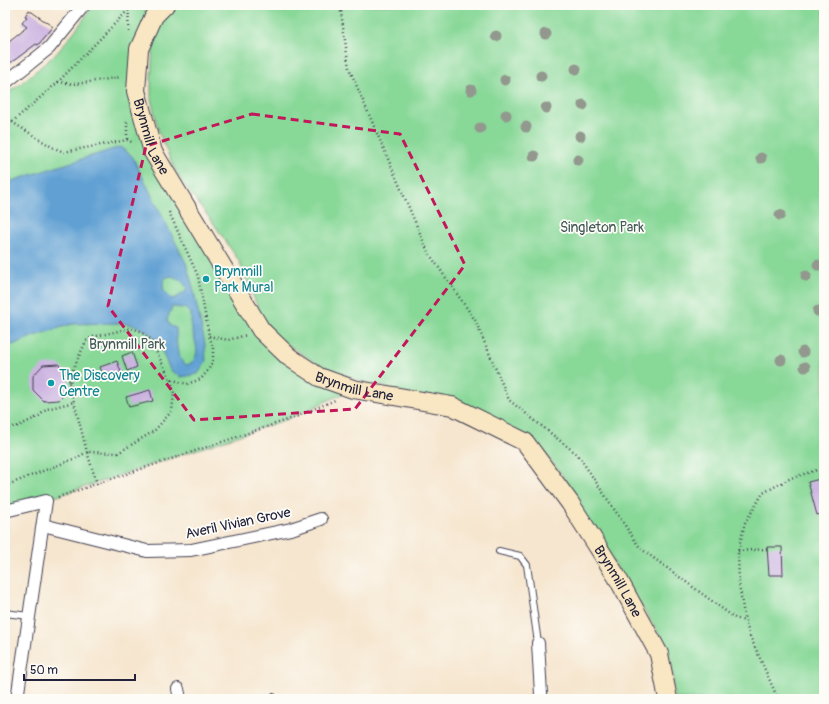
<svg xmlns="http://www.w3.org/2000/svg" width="829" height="704" viewBox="0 0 829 704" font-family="Pangolin,sans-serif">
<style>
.park{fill:#88d898;stroke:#557d6a}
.water{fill:#61a0d3;stroke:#426187;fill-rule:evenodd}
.building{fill:#ccb4e1}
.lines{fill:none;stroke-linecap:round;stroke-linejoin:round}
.lane-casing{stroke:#423f51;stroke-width:8}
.street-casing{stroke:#423f51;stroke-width:14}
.secondary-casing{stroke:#423f51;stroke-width:20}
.path{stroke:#423f51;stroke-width:2.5;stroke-dasharray:1 3;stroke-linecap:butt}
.lane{stroke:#fff;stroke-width:6}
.street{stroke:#fff;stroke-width:12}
.secondary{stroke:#f9e7c3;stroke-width:18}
.tree{fill:#92988d}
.marked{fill:none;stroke:#c2185b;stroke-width:3;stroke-dasharray:8 5;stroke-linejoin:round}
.culture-dot{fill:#0f9aa8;stroke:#fdfcf7;stroke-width:1.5}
.labels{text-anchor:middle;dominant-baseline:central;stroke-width:3.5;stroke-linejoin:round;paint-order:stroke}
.street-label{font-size:14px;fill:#22223b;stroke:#fdfcf7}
.park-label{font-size:14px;fill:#415957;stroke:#fdfcf7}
.culture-label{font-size:14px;fill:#0d838f;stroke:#fdfcf7;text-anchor:start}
</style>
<rect width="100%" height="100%" fill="#fdfcf7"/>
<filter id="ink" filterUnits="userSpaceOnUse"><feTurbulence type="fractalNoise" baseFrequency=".025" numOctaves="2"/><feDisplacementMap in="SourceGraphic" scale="8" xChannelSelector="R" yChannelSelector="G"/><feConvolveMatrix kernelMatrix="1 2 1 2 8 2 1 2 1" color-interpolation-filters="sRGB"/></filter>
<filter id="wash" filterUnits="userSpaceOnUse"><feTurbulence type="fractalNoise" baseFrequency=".012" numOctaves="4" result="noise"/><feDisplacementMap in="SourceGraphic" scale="16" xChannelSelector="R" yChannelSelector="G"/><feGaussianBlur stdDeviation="0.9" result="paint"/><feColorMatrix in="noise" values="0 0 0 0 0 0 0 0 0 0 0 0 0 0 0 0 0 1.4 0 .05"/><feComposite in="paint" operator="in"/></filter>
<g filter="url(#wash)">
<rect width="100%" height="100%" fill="#f6e6cf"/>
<!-- park -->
<g class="park">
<polygon points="93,5 165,5 139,49 153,152 261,330 353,389 288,419 49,499 5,511 5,94 18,86 57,53 81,23"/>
<polygon points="175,5 824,5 824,699 674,699 672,666 666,645 578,506 563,476 543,451 385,387 360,381 316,363 278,338 271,332 258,308 239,261 214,224 182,182 174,168 159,133 151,99 151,77 153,47 157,28 169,9"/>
</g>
<!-- water -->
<path class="water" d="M 120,147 L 132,156 L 186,263 L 193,287 L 205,344 L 206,361 L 198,374 L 181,377 L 170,370 L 160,347 L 151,334 L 137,326 L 123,323 L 72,324 L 34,336 L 5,348 L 5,183 ZM 171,276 C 178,278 183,281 187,288 L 186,291 L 176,298 L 172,299 L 164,291 L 163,284 L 165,278 ZM 172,307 L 184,308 L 191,313 C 191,319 191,325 192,330 C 195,342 203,358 187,365 C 175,358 177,341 176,328 L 170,326 L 167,320 Z"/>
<g id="blocks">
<!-- building -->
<g class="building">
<polygon points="29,10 53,27 38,45 36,44 16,59 5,66 5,44 27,27 22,23 27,17 25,16"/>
<polygon points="132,352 137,367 127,371 122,356"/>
<polygon points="117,361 121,372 104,378 100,367"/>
<polygon points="58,364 69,375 69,390 59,400 44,401 33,390 33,376 43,365"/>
<polygon points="150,390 153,401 129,407 126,397"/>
<polygon points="824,478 824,513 817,515 808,482"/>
<polygon points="767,547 782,547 783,575 769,575"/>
</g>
</g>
</g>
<g filter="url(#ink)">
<use href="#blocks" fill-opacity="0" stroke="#423f51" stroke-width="1"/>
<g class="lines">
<defs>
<g id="lane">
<polyline points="499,551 520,556 527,565 538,643"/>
<polyline points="5,613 29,616"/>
<polyline points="273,697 273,699"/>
</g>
<g id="street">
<polyline points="5,83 49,48 84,5"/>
<polyline points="5,511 46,501 17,699"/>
<polyline points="43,525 147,551 191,550 291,529 321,519"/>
<polyline points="538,643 541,694 540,699"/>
<polyline points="178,689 180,699"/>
</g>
<g id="secondary">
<path id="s1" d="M 165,5 L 154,16 L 139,49 L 136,91 L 153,152 L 261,330 L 289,357 L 319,377 L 353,389 L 452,406 L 525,442 L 570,503 L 617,577 L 659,654 L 668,699"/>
</g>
</defs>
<!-- lane casing -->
<use href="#lane" class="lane-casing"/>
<!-- street casing -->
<use href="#street" class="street-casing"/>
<!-- secondary casing -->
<use href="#secondary" class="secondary-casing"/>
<!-- path -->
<g class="path">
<polyline points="336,5 341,12 349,68 428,252 475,320 509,400 578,455 640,548 735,618 745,621"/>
<polyline points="341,12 343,5"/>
<polyline points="128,31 129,8"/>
<polyline points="58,82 76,84 121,77"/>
<polyline points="12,122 52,147 64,152 127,140 134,143"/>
<polyline points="127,122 127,140"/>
<polyline points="5,125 12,122 58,82 133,5"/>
<polyline points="209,336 228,340 247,335"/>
<polyline points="5,428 19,426 39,416 47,409 74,402 70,387 71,374 86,341 93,337 131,328 140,331 150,339 170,379 187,384 201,379 209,369 213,358 213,347 209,336 198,276 169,212"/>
<polyline points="97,484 87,452 118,453 154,431 172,411 174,393 171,380"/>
<polyline points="5,486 76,458 87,452 74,402"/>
<polyline points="58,497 296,417 335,400"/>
<polyline points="738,551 767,549"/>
<polyline points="778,699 750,636 745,621 739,584 738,551 745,523 763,493 791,478 824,468"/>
</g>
<!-- lane -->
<use href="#lane" class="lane"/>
<!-- street -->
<use href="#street" class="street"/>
<!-- secondary -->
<use href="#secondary" class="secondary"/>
</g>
<!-- trees -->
<g class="tree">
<circle cx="546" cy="34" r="5.5"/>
<circle cx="496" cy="36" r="5.5"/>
<circle cx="576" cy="69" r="5.5"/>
<circle cx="541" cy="76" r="5.5"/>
<circle cx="505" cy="80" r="5.5"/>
<circle cx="471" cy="90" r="5.5"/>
<circle cx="583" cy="105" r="5.5"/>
<circle cx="546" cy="108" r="5.5"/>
<circle cx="506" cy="115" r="5.5"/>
<circle cx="526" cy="127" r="5.5"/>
<circle cx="480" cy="128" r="5.5"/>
<circle cx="580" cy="136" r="5.5"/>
<circle cx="534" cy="156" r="5.5"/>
<circle cx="761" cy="158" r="5.5"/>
<circle cx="578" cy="160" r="5.5"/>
<circle cx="780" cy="215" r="5.5"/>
<circle cx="818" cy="265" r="5.5"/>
<circle cx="806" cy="276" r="5.5"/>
<circle cx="818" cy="311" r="5.5"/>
<circle cx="803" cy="352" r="5.5"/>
<circle cx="781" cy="360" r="5.5"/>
<circle cx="805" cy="367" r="5.5"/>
</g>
</g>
<!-- marked area -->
<path class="marked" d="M 252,114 L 400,134 L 465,265 L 355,409 L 194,420 L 108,306 L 146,146 Z"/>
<!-- markers -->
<g class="culture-dot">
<circle cx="206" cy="279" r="4"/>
<circle cx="51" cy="383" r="4"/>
</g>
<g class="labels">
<!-- street labels -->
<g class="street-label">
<text stroke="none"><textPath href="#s1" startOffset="142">Brynmill Lane</textPath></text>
<text stroke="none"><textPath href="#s1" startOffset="477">Brynmill Lane</textPath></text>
<text transform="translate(238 523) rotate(-12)">Averil Vivian Grove</text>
<text stroke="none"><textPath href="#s1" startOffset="826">Brynmill Lane</textPath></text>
</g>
<!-- park labels -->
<g class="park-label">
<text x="602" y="227">Singleton Park</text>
<text x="127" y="344">Brynmill Park</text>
</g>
<!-- culture labels -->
<g class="culture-label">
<text x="214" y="271">Brynmill<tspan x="214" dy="16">Park Mural</tspan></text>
<text x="59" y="375">The Discovery<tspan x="59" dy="16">Centre</tspan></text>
</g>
</g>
<!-- margin -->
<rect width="829" height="704" fill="none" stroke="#fdfcf7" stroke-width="20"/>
<!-- scale -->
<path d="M24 674v6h111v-6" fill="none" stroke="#22223b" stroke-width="2"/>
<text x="30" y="674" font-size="12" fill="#22223b" stroke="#fdfcf7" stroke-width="3" paint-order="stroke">50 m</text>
</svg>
